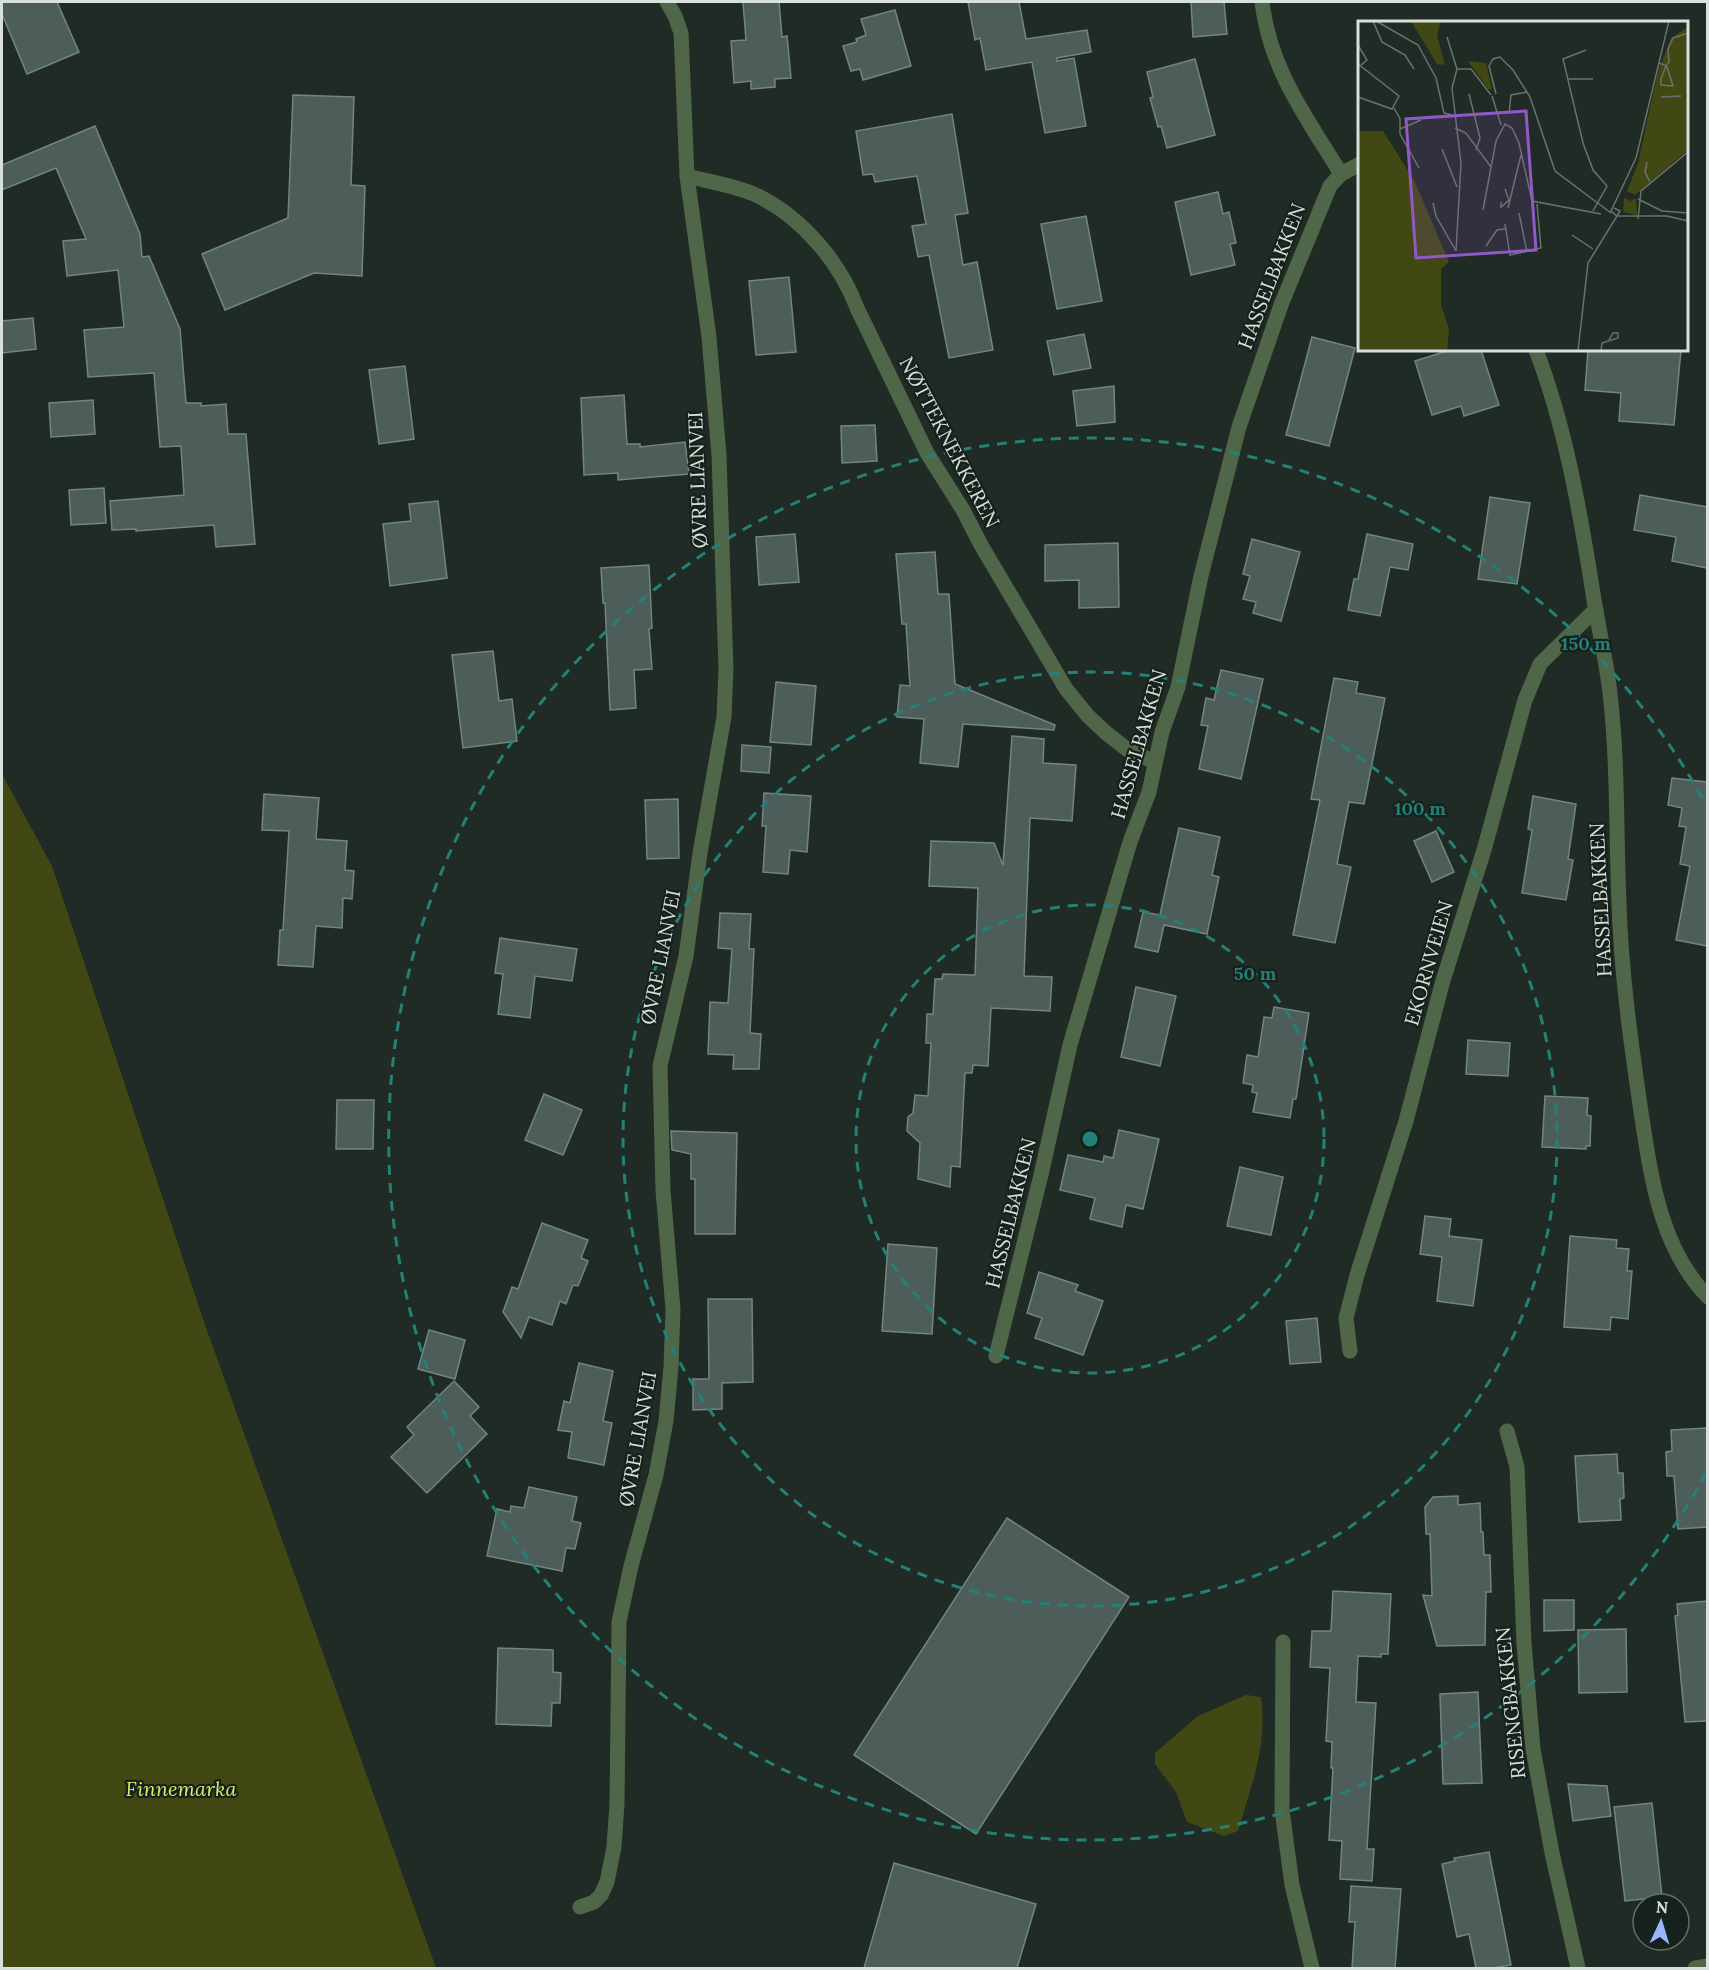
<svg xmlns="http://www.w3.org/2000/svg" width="1709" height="1970" viewBox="0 0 1709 1970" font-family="Lora,serif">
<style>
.green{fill:#424813}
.building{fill:#4d5e5a;stroke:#738581;stroke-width:1.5}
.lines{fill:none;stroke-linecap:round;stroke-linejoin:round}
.minor{stroke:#506648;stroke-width:15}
.ring{fill:none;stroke:#238179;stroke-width:3;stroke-dasharray:10 8}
.labels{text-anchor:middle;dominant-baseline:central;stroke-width:4.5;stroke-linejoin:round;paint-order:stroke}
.street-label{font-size:20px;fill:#d8e0db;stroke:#15211a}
.park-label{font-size:20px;font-style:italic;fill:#d9eb6d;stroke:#15211a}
.inset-road{fill:none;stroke:#69736d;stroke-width:1.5}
.view{fill:#9259c6;fill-opacity:0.15;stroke:#9259c6;stroke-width:3}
.inset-edge{fill:none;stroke:#d8e0db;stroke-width:3}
.centre{fill:#238179;stroke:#15211a;stroke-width:3}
.ring-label{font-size:18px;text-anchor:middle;font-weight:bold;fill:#238179;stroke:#15211a;stroke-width:4.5;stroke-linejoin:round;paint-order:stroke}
</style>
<rect width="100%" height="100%" fill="#1f2b24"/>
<!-- green -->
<g class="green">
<polygon points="2,774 52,866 205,1325 436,1968 2,1968"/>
<path d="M 1246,1695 L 1261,1697 C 1268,1744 1251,1787 1238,1831 L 1224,1836 L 1187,1822 L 1176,1792 L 1155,1764 L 1155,1753 L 1198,1716 Z"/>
</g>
<!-- building -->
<g class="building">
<polygon points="2,2 57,2 79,52 27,74 2,14"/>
<polygon points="743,2 779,2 782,37 787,36 791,78 775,79 775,87 751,89 751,81 734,83 731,41 746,40"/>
<polygon points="968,2 1019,2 1026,39 1087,30 1091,52 1057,58 1057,61 1074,58 1086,126 1045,133 1032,62 986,70 980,38 975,40"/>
<polygon points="1191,2 1224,2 1227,34 1193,37"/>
<polygon points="895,10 911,66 863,80 860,69 851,71 843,46 857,42 856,39 866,35 861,19"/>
<polygon points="1195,59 1215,135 1167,148 1161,126 1158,127 1150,98 1153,97 1147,72"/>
<polygon points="293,95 354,97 351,185 365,186 362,276 314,273 225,310 202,254 288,218"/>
<polygon points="952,114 968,213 955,215 963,265 977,262 993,350 949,358 929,255 918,257 912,226 926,224 917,176 875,182 873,174 863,175 856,131"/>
<polygon points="95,126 140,234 142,257 149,256 180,329 186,403 201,403 201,406 226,404 228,434 246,434 255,544 216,547 214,525 136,531 136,529 112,530 110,501 184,495 181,446 160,447 154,373 88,377 84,330 124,327 118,270 67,276 63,241 86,239 56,168 2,190 2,165"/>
<polygon points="1218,192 1223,214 1229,212 1236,243 1230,244 1235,265 1191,275 1175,202"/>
<polygon points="1086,216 1102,301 1057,309 1041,224"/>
<polygon points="789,277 796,352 756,355 749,281"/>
<polygon points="33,318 36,349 2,353 2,321"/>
<polygon points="1084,334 1091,368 1054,375 1047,341"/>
<polygon points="1312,337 1355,348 1329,446 1286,435"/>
<polygon points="1450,350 1481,350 1499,405 1464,416 1461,406 1432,415 1415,361"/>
<polygon points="1588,350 1681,350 1674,425 1619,421 1621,393 1585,390"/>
<polygon points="405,366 414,439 379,444 369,370"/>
<polygon points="1114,386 1115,422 1077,426 1073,391"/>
<polygon points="624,395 627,444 640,444 640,447 685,442 689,474 618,480 618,473 584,475 581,398"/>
<polygon points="93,400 95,434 51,437 49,403"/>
<polygon points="875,425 877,461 842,463 841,426"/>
<polygon points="104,488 106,523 71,525 69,490"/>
<polygon points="1640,495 1707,507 1707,568 1672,561 1676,537 1634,530"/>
<polygon points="1490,497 1530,503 1517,584 1478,579"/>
<polygon points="438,501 447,578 390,586 383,524 411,521 409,504"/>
<polygon points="795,534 799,582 759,585 756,537"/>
<polygon points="1367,534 1413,544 1408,570 1390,567 1380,616 1348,610 1354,579 1358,579"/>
<polygon points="1252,539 1300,552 1281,621 1253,613 1256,602 1243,599 1250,576 1243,574"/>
<polygon points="1118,543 1119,607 1079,608 1079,580 1045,581 1045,545"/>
<polygon points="935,552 938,594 949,594 955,684 1055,725 1054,730 963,724 958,767 920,763 924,719 897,717 900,685 910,686 906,624 902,624 896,554"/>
<polygon points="649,565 652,628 649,629 652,669 634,670 636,708 610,710 605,603 603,603 601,568"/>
<polygon points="493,651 499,701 512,699 517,741 463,748 452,655"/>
<polygon points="1221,670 1263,679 1241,779 1199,769 1208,726 1201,725 1206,698 1214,700"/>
<polygon points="1334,678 1358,682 1356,693 1385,698 1364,804 1349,802 1337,864 1351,867 1335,943 1293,935 1320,800 1311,799"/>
<polygon points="776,682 816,686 811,745 770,742"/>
<polygon points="1012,736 1044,739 1043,763 1076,765 1072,821 1030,818 1024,976 1052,977 1050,1011 991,1008 988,1066 973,1065 972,1073 965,1073 960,1167 951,1166 950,1187 918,1179 920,1143 907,1131 908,1117 913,1113 915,1095 928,1096 931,1043 926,1043 927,1014 933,1014 935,979 942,979 943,974 975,975 978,888 929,886 931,841 994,843 1003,865"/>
<polygon points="742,745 771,747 769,773 741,771"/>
<polygon points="1672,778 1707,782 1707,946 1676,940 1690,866 1680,864 1686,827 1679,826 1682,808 1668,805"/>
<polygon points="764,793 811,796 807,852 790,850 788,874 763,872 766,826 762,826"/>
<polygon points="264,794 319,798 316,839 347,841 345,870 354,871 352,899 343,898 342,928 316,926 313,967 278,965 280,930 283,930 289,831 262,830"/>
<polygon points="1533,796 1576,804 1568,859 1573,860 1566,900 1522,893 1532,830 1528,829"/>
<polygon points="678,799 679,858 647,859 645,800"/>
<polygon points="1179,828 1220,837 1212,875 1219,877 1207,934 1164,925 1158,952 1135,947 1143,912 1160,915"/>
<polygon points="1436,831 1454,872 1432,882 1414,841"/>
<polygon points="720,913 751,914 749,949 754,949 750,1033 761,1034 759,1069 733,1069 734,1055 708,1054 710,1002 728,1003 732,949 718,948"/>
<polygon points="500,938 577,949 572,981 535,976 530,1018 498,1014 503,974 495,973"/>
<polygon points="1136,987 1176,996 1160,1066 1121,1057"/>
<polygon points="1274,1007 1309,1013 1296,1099 1293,1099 1290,1118 1253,1112 1257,1093 1252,1092 1253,1085 1243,1083 1247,1055 1258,1057 1264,1017 1272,1018"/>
<polygon points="1468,1040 1510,1043 1508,1076 1466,1074"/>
<polygon points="544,1094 582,1110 563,1155 525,1140"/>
<polygon points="1545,1096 1588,1098 1587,1115 1591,1116 1590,1146 1586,1146 1586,1149 1542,1147"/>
<polygon points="337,1100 374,1100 373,1149 336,1149"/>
<polygon points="1119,1130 1159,1139 1143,1209 1126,1205 1122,1227 1090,1219 1095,1198 1060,1190 1068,1155 1103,1162 1104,1156 1113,1158"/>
<polygon points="671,1131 737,1133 735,1234 695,1234 695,1179 691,1179 691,1154 672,1150"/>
<polygon points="1240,1167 1283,1177 1271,1235 1227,1226"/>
<polygon points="1425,1216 1451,1219 1449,1236 1482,1240 1473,1306 1437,1301 1442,1257 1420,1254"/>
<polygon points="542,1223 588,1240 581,1258 588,1261 578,1286 573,1285 566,1304 560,1301 552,1325 529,1317 521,1338 503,1312 512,1287 518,1289"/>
<polygon points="1570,1236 1617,1240 1616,1248 1629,1249 1627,1271 1632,1271 1628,1319 1611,1317 1610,1330 1564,1327"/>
<polygon points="888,1244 937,1248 932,1334 882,1331"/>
<polygon points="1039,1272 1078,1285 1075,1291 1103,1301 1083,1355 1035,1338 1042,1318 1027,1313"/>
<polygon points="708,1299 752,1299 753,1382 722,1383 722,1409 693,1410 693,1379 709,1379"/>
<polygon points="1317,1318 1321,1362 1290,1364 1286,1321"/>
<polygon points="429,1330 465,1340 455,1379 418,1369"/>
<polygon points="579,1363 613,1371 603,1421 612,1423 604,1465 568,1458 572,1432 558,1430 564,1401 570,1403"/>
<polygon points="454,1381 479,1407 470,1416 487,1434 427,1493 391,1457 414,1435 407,1427"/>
<polygon points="1707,1428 1707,1527 1678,1529 1674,1476 1667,1476 1666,1452 1672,1451 1671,1430"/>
<polygon points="1617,1454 1618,1473 1623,1473 1624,1498 1620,1499 1621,1520 1579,1522 1575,1456"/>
<polygon points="529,1487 577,1497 572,1521 581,1523 575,1549 566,1548 562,1571 487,1556 497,1509 510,1512 511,1506 524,1508"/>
<polygon points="1458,1496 1458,1505 1480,1503 1481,1532 1483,1532 1484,1555 1490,1555 1491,1592 1486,1592 1485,1645 1437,1646 1423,1595 1432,1596 1430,1534 1426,1534 1425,1507 1433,1497"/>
<polygon points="1007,1518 1129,1597 976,1834 854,1755"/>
<polygon points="1333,1591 1391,1594 1388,1654 1381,1654 1381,1657 1358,1656 1356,1702 1376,1703 1367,1849 1374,1849 1372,1881 1340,1879 1342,1841 1329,1840 1333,1768 1331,1768 1332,1742 1326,1741 1330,1668 1310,1667 1312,1631 1331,1631"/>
<polygon points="1544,1600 1574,1600 1574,1630 1544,1631"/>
<polygon points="1707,1601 1707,1721 1685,1722 1675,1616 1678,1615 1677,1604"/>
<polygon points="1626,1629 1627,1692 1579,1693 1578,1630"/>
<polygon points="498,1648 553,1650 553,1672 561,1673 560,1703 552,1703 551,1726 496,1724"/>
<polygon points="1478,1692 1482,1783 1443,1784 1440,1694"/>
<polygon points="1568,1784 1607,1786 1611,1816 1573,1821"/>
<polygon points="1652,1803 1662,1897 1625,1901 1614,1807"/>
<polygon points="1489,1852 1511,1965 1492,1968 1476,1968 1469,1934 1457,1937 1442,1864 1455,1861 1454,1858"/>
<polygon points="894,1863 1036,1904 1017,1968 864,1968"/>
<polygon points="1351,1886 1401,1889 1395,1968 1352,1968 1355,1922 1349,1922"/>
</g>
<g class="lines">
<!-- minor -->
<g class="minor">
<path d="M 1262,2 C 1270,70 1307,118 1341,174"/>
<path d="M 687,176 C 706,181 742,187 758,196 C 802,218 840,262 857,308 L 927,453 L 963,510 L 981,545 L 1066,689 L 1088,716 L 1105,732 L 1128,750 L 1155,762"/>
<path d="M 1536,350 C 1565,426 1579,506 1592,587 C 1597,622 1606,658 1610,693 C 1618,763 1616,833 1619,903 C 1621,973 1631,1043 1641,1112 C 1651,1177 1660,1248 1708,1297"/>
<polyline points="1350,1351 1346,1318 1357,1275 1406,1121 1442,984 1484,850 1525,700 1540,664 1596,609"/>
<polyline points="996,1356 1041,1175 1070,1045 1130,842 1149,792 1162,732 1178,687 1201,576 1239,427 1281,305 1330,186 1341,174 1360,164"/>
<polyline points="1507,1431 1517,1467 1524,1643 1533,1749 1552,1853 1578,1968"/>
<polyline points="1283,1642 1282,1810 1292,1885 1312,1968"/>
<polyline points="580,1907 594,1902 601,1895 607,1882 614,1847 617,1804 619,1622 631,1566 656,1475 666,1421 671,1367 673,1309 663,1190 660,1066 686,956 700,853 724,717 726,669 719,455 709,337 687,176 681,33 675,16 667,2"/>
<polyline points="1695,1968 1708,1966"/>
</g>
</g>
<!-- distance rings -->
<g class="ring">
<circle cx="1090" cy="1139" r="234"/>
<circle cx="1090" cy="1139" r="467"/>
<path d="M1706 1473A701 701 0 1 1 1706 805"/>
</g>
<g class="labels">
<!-- street labels -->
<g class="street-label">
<text transform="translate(1271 276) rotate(-69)">HASSELBAKKEN</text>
<text transform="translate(950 442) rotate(62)">NØTTEKNEKKEREN</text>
<text transform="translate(697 480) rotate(-92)">ØVRE LIANVEI</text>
<text transform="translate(1138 744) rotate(-74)">HASSELBAKKEN</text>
<text transform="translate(1600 900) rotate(-93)">HASSELBAKKEN</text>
<text transform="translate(660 957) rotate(-79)">ØVRE LIANVEI</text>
<text transform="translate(1428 963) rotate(-74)">EKORNVEIEN</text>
<text transform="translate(1010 1213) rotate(-76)">HASSELBAKKEN</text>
<text transform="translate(637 1439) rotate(-80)">ØVRE LIANVEI</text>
<text transform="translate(1510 1703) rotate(-96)">RISENGBAKKEN</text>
</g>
<!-- park labels -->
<g class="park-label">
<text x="181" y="1788">Finnemarka</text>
</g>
</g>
<!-- overview -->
<g transform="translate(1358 21)">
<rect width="330" height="330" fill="#1f2b24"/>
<path d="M 53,0 L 83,0 L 79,14 L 87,44 L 79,43 ZM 330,6 L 330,129 L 277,174 L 269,170 L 280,142 L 300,50 L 313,17 ZM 110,40 L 128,42 L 134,68 L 130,68 ZM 0,110 L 25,110 L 56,159 L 91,241 L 83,248 L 83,284 L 91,308 L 89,330 L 0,330 ZM 266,177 L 273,180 L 278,177 L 279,194 L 265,191 Z" fill="#424813"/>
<path class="inset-road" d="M 15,0 L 24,21 L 47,34 L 56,48M 18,0 L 60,24 L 78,57 L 86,92 L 94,94M 89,16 L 99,48M 0,24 L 9,39 L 3,44M 228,29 L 205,38 L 225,122 L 235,149 L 249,165 L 235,190M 301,42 L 306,44 L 308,45 L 309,46 L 315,65 L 303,64 L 303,58 L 308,45 L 311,41 L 310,28 L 315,17 L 330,12M 0,43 L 41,75 L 34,88 L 0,76M 99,48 L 113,48 L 133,74M 209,58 L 235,58M 111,73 L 122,117 L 118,129M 138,73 L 131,45 L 135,38 L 142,36 L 155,49 L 172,76 L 197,150 L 253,192M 134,75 L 143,104M 303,76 L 323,75M 36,87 L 42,98 L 42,113 L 61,147M 151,93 L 153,74 L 169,71M 97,107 L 108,112 L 133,146M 42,108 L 63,99M 84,128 L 99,166M 289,141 L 287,151 L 292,161M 280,178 L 304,190 L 330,192M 143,181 L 143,186 L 151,179 L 147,168M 75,182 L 78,195 L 98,230M 150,187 L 163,134M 256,187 L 262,190 L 259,195 L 253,190 L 278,137 L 311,0M 125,189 L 138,120 L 147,103 L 154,107 L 161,122 L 174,180 L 243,193M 161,192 L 169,231M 260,195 L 309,195 L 330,200M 280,198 L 283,170 L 330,131M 329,199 L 330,163M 147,203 L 152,234 L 183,227 L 179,183M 214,214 L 235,228M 128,225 L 139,209 L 147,208M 98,230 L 103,142 L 94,67 L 99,48M 220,330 L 230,242 L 259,195M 243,330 L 244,322 L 260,317 L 260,312 L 255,312 L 251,319"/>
<path class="view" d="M 168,90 L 178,229 L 58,237 L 48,98 Z"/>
<rect width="330" height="330" class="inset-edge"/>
</g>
<circle cx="1090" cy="1139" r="9" class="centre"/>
<g class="ring-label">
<text x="1586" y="650">150 m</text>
<text x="1420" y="815">100 m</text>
<text x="1255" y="980">50 m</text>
</g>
<!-- border -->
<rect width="1709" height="1970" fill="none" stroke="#d8e0db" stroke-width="6"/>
<!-- north arrow -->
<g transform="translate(1661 1922) rotate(4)"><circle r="28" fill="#15211a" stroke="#636d67" stroke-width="1.5"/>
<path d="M0-4.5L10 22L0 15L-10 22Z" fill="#97b6fd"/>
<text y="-9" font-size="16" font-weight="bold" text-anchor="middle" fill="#d8e0db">N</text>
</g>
</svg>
